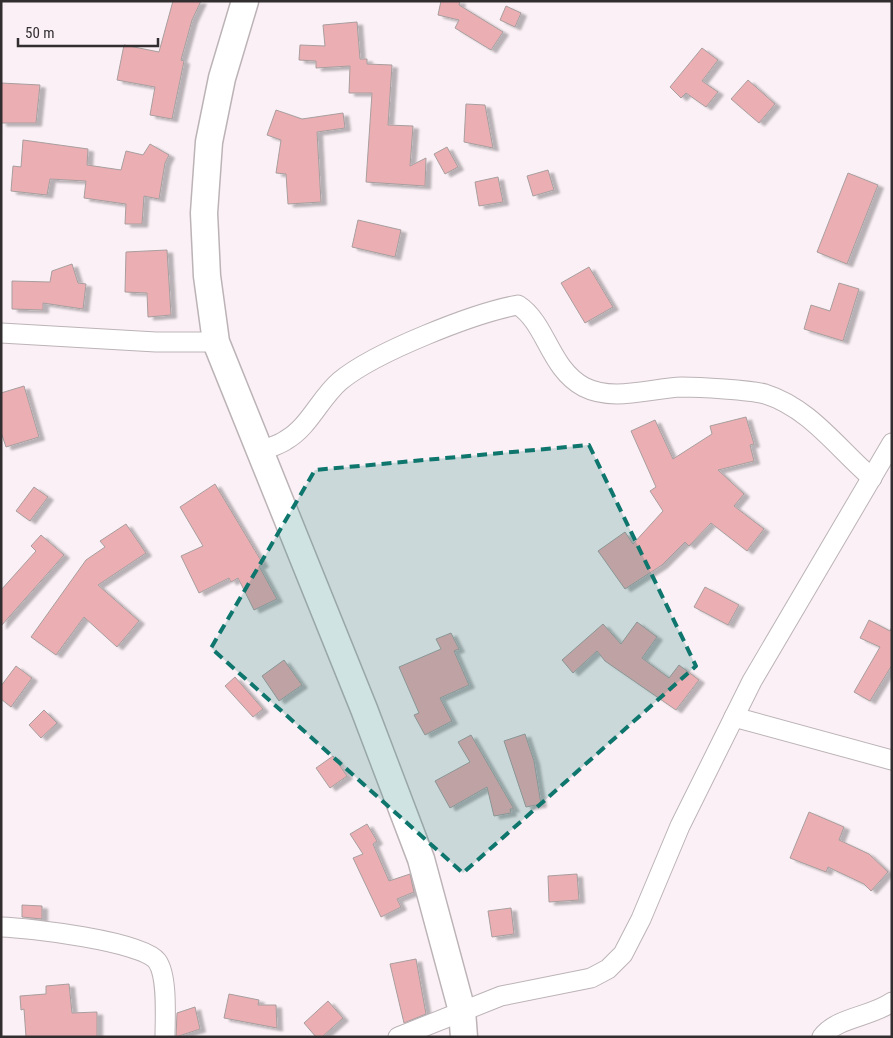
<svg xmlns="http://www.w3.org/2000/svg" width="893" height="1038" viewBox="0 0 893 1038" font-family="'Roboto Condensed',sans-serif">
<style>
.building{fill:#ebaeb2;stroke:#a89e9f;filter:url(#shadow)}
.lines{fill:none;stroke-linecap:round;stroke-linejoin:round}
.street-casing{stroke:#bcb3b7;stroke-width:21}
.secondary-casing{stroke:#bcb3b7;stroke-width:29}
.street{stroke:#fff;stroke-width:19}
.secondary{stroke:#fff;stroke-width:26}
.marked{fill:#0f766e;fill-opacity:0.2;stroke:#0f766e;stroke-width:4;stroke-dasharray:10 6;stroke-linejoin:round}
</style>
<defs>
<filter id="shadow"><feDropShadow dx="5.5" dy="3" stdDeviation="1" flood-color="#0004"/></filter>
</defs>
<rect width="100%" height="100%" fill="#faf0f5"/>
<!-- building -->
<g class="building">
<polygon points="173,1 201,1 192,20 181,60 184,61 172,119 150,115 155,87 117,80 124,45 159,52"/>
<polygon points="441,1 460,1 459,5 503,32 491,50 455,28 459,20 438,15"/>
<polygon points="506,6 521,13 515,27 500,20"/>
<polygon points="357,22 360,59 367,59 367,64 392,65 388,125 413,126 410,166 426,158 425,186 366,182 372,93 349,93 350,66 316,68 316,61 299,60 300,45 325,46 323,25"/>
<polygon points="702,48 718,60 702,81 718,92 706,107 686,93 681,98 670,87"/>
<polygon points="748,80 775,104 759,123 731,99"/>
<polygon points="1,83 40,85 36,123 1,123"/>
<polygon points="466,104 485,105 493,148 464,142"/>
<polygon points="276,110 302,119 343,113 345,128 317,132 321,202 288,204 286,174 276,173 281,140 267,135"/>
<polygon points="23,140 88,149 87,165 121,170 126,151 143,155 150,144 169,155 165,163 159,199 144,196 142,224 125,224 126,204 84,198 86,181 50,179 47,195 11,191 13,166 21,167"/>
<polygon points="447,147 458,167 445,174 434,154"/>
<polygon points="548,170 554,190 533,196 527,176"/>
<polygon points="848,173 878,185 847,264 817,252"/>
<polygon points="498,177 503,202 479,206 475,182"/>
<polygon points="358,220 401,230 395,257 352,247"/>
<polygon points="167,250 171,315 148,317 147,293 125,292 126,252"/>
<polygon points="72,264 78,283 86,284 83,309 43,303 43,310 12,309 12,281 50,282 52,271"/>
<polygon points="589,267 613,307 585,323 561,283"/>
<polygon points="839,283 859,289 843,341 804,329 811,305 830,311"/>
<polygon points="24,386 39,437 6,447 1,432 1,393"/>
<polygon points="746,417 754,444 750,445 754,461 718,470 744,494 734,506 764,529 747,551 711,523 689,546 685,542 662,565 625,589 598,551 625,532 633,544 663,511 650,491 656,487 631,431 655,420 673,459 712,434 710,426"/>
<polygon points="215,484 263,564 259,566 277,599 254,610 238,578 231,582 229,578 199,593 181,556 203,546 180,507"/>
<polygon points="34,487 48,497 30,521 16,511"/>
<polygon points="126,524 146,553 98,585 139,621 117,647 84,617 56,655 31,637 86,560 105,547 100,541"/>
<polygon points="41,535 64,555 1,626 1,590 36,551 31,546"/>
<polygon points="705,587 739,605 728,625 694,607"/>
<polygon points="869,620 890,631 892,627 892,665 870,701 854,692 880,647 860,638"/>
<polygon points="637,622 657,637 642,658 669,678 679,665 699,680 676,710 605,661 597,651 573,673 562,660 603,624 621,644"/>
<polygon points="451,633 459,649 454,651 469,685 440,698 452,721 425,735 414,715 419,713 399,667 441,649 436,639"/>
<polygon points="284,660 302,685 279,701 262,676"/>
<polygon points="16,666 32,678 11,707 1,699 1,686"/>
<polygon points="235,677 263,709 253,717 225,686"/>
<polygon points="44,710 57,723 41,738 29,725"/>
<polygon points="525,734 534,761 541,804 526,807 504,741"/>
<polygon points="471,735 514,809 510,809 511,813 494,816 487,787 450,808 435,781 470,762 458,742"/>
<polygon points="333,756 347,776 330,788 316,768"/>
<polygon points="809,812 844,827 839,840 869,854 888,872 871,891 864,884 828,867 826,872 790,858"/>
<polygon points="367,824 377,841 373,844 389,881 410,874 414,892 397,899 401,907 381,917 353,858 363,854 350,834"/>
<polygon points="577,874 579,900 549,902 548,876"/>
<polygon points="22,905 42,906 42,919 22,917"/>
<polygon points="511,908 514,934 492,937 488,911"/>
<polygon points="416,959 426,1014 404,1023 390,964"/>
<polygon points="69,984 72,1013 97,1012 97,1037 26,1037 24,1009 21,1010 20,996 46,994 46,986"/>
<polygon points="229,994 259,1000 258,1005 276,1005 277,1028 224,1018"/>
<polygon points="328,1001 343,1018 322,1037 316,1037 304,1023"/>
<polygon points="195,1007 200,1029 176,1037 177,1013"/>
</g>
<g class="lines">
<defs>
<g id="street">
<polyline points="1,333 156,342 216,342"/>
<path d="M 262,451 C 270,447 279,445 286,440 C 309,427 320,398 340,381 C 375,352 474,313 518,305 C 547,324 549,368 584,387 C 613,402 651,388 682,387 C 699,387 750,390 765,394 C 810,408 838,449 872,478"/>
<polyline points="734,717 892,760"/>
<path d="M 1,927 C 29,928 142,941 157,961 C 168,976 165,1018 165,1037"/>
<polyline points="398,1037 501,996 591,978 608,969 623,954 641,919 680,826 752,681 892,443"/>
<path d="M 822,1037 C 837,1017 871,1017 892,1002"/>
</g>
<polyline id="secondary" points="245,1 222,78 209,142 204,213 207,276 216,342 364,709 421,859 462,1011 464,1037"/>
</defs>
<!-- street casing -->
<use href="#street" class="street-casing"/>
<!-- secondary casing -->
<use href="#secondary" class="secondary-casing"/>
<!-- street -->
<use href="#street" class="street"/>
<!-- secondary -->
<use href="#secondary" class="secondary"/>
</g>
<!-- marked area -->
<path class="marked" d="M 589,445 L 696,666 L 463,873 L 211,648 L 315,470 Z"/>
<!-- border -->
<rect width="893" height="1038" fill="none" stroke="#322e30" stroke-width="5"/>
<!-- scale -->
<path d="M18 38v8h140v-8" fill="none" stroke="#322e30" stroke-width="2.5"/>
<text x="25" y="38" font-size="15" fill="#322e30" stroke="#faf0f5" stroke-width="4" paint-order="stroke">50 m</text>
</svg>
